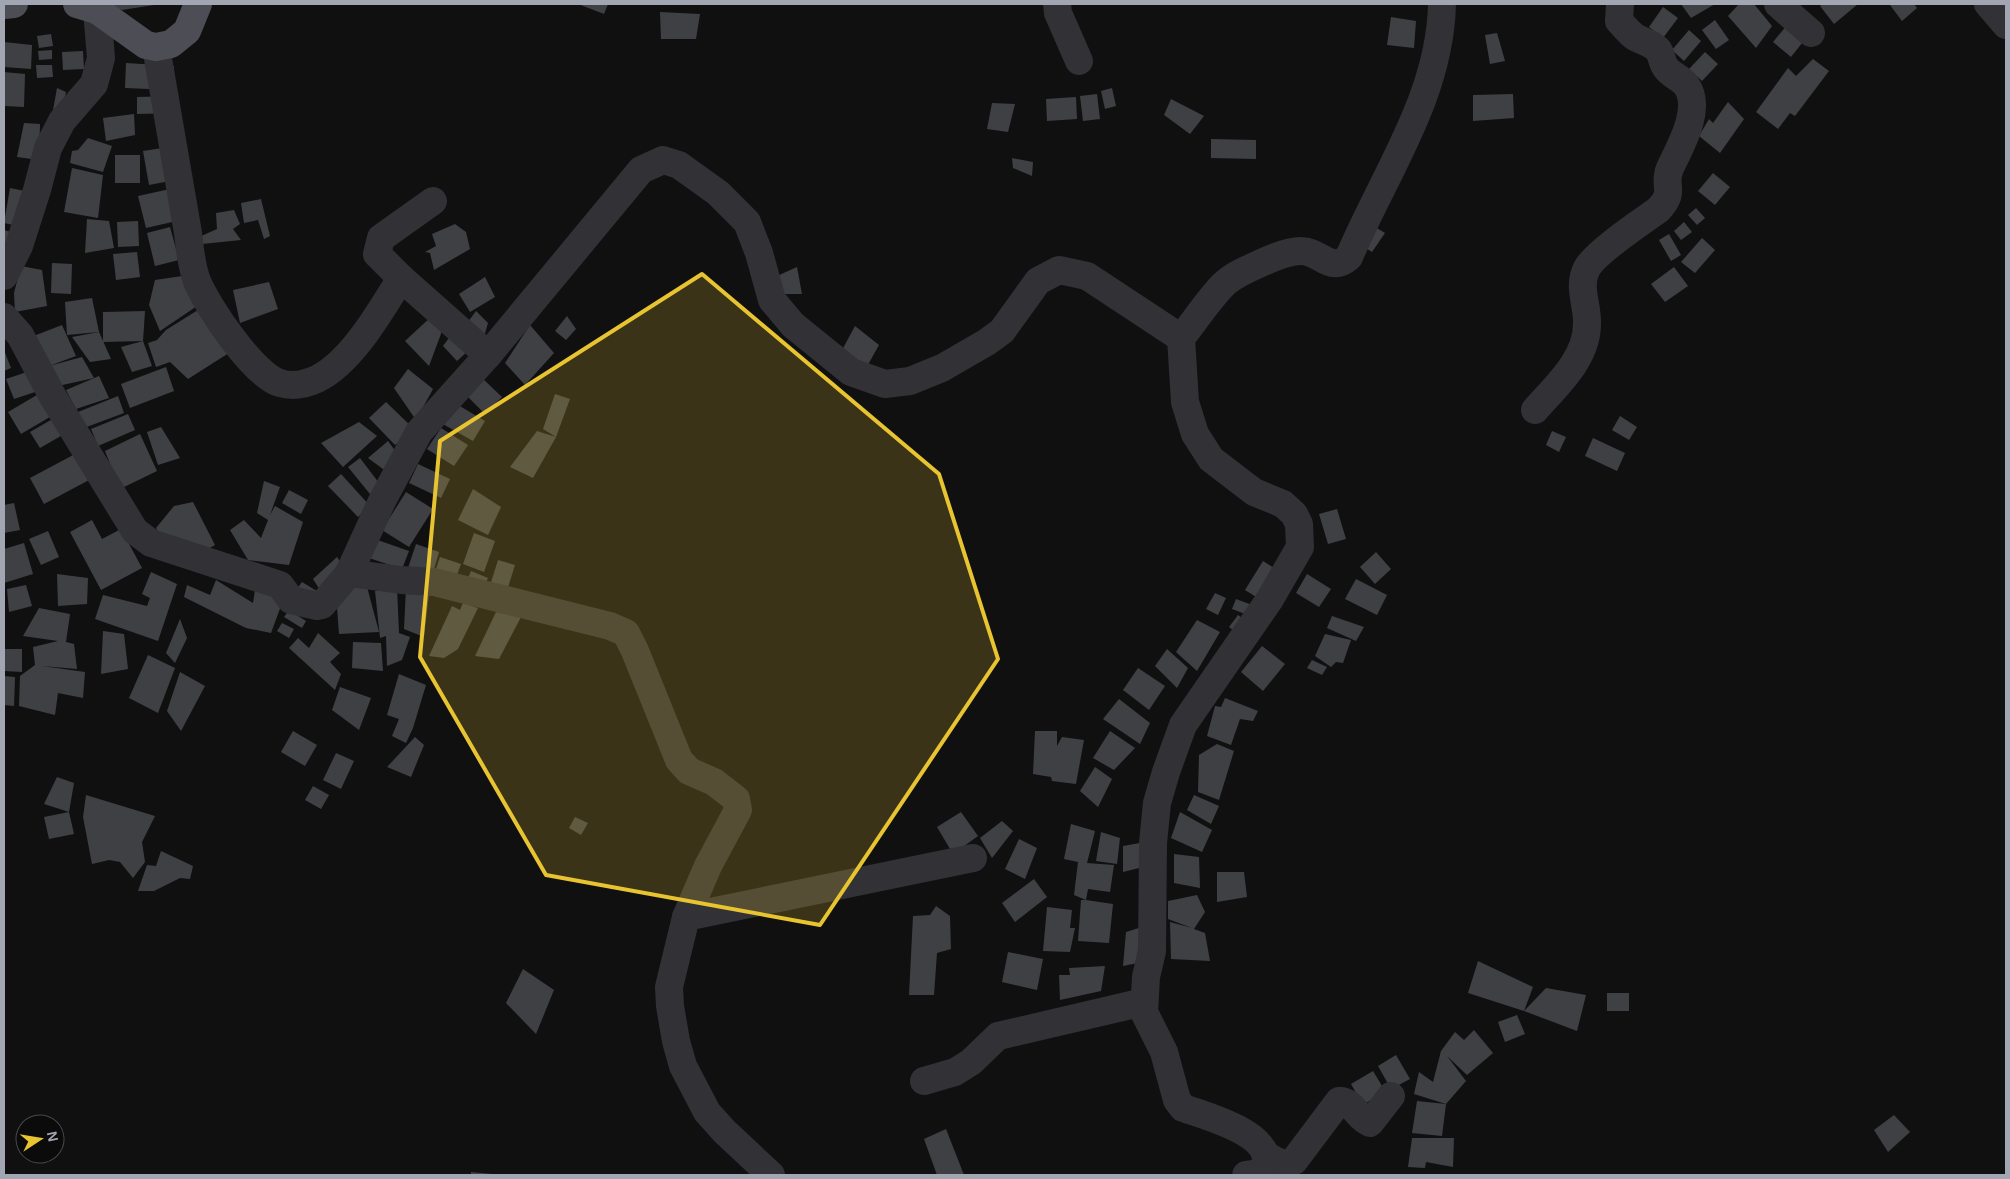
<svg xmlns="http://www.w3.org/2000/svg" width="2010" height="1179" viewBox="0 0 2010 1179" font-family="Helvetica,sans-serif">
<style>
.building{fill:#3f4044}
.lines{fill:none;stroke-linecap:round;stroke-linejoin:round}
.minor{stroke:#313136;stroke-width:28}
.major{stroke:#4d4e55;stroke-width:28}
.marked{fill:#e8c431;fill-opacity:0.2;stroke:#e8c431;stroke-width:4;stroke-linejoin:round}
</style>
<rect width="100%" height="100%" fill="#101011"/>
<!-- building -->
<g class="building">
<polygon points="101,4 154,4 154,5 122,10"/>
<polygon points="578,4 608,4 604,14"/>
<polygon points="1681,4 1715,4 1691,18"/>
<polygon points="1739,4 1754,4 1772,26 1756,48 1728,16"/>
<polygon points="1823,4 1858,4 1834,24 1820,6"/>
<polygon points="1892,4 1914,4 1917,8 1902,21 1890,5"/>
<polygon points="1663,7 1678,18 1663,38 1649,27"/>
<polygon points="660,12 700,14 696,39 661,39"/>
<polygon points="1391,17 1416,21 1414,48 1387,45"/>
<polygon points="1715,20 1729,40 1716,49 1702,30"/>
<polygon points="1788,24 1806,38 1791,57 1773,42"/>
<polygon points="1689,30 1701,41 1684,61 1672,50"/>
<polygon points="1497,33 1505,61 1490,64 1485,35"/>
<polygon points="51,34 53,46 39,48 37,36"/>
<polygon points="4,42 32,45 31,69 4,67"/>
<polygon points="52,50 52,59 39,60 38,51"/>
<polygon points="83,51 84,69 63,70 62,52"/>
<polygon points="1705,52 1718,64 1702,81 1689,69"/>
<polygon points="1813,59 1829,71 1795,116 1790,113 1778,129 1756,112 1788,68 1796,76"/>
<polygon points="126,63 174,66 173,90 125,88"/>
<polygon points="36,65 52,65 53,77 37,78"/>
<polygon points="4,72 25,74 24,107 4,106"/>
<polygon points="57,88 66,92 62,111 52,116"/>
<polygon points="1112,88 1116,106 1105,109 1101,91"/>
<polygon points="1097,94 1100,119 1083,121 1080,96"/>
<polygon points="1513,94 1514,118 1473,121 1473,95"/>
<polygon points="176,96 176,113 137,114 137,97"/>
<polygon points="1076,97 1077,119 1047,121 1046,99"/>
<polygon points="1171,99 1204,116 1190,134 1164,115"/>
<polygon points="1728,102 1744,119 1720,153 1699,136 1709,119 1713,123"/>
<polygon points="992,103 1015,104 1008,132 987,129"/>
<polygon points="134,114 135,135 106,141 103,118"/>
<polygon points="24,123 40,124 39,160 17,157"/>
<polygon points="88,138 112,146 103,172 70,163 72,151 78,150"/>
<polygon points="1211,139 1256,140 1256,159 1211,158"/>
<polygon points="169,147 175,180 149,185 143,151"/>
<rect x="115" y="155" width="25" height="28"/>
<polygon points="1012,158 1033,162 1032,176 1013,168"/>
<polygon points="72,168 103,175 98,218 64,212"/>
<polygon points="1713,173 1730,187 1715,205 1698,191"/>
<polygon points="10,188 30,192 22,227 4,223"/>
<polygon points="170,189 181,220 146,228 138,196"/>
<polygon points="261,199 270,236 264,239 258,220 244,223 241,203"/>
<polygon points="1696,208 1705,218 1697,225 1688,215"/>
<polygon points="234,210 240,224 233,229 241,240 202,244 199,237 217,229 216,213"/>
<polygon points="87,219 109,221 114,248 85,253"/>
<polygon points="138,221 139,246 118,247 117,222"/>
<polygon points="1684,222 1692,232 1681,240 1674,231"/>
<polygon points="455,224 466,232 470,249 434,270 430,253 425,252 436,246 432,234"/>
<polygon points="1372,225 1385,233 1372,252 1359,244"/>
<polygon points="170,227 179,260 155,266 147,233"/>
<polygon points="4,230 15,233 4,256"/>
<polygon points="1669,234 1681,255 1671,261 1659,240"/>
<polygon points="1702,238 1715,250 1695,273 1681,262"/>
<polygon points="137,252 140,277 116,280 113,254"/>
<polygon points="52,263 72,264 71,294 51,293"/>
<polygon points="21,266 42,270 47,306 15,312 14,293"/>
<polygon points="797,267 802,294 782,294 777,276"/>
<polygon points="1674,267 1688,286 1665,302 1651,284"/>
<polygon points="189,275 203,302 160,331 149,305 155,280"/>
<polygon points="485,277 495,297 470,312 459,294"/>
<polygon points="269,282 278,309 240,323 233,290"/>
<polygon points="92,298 99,332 67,335 65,302"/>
<polygon points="206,305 232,351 188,379 170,362 156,367 148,343 157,340 166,330"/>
<polygon points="145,311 143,341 103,342 103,312"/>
<polygon points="476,311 488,323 483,340 465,326"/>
<polygon points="432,316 445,323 429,366 405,341"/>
<polygon points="567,316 576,329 566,340 555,331"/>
<polygon points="62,325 76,356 49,366 82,357 94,378 58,386 31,337"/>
<polygon points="530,325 554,353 525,385 505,363"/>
<polygon points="855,326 879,345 865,370 841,352"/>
<polygon points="454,331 469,350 457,361 443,346"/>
<polygon points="99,332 111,359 90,362 72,337"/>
<polygon points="143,341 152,366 132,372 121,347"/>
<polygon points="4,350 11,368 4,371"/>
<polygon points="166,367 174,391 130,408 121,384"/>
<polygon points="408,369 433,389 416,420 394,388"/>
<polygon points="30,371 38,391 14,399 6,379"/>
<polygon points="99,376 109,398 76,409 66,390"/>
<polygon points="482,378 502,397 485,414 465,394"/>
<polygon points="42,392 55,414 21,434 8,412"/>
<polygon points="555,394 570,399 556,437 533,478 510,467 537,431 556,437 543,429"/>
<polygon points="118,396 124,413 84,428 78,412"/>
<polygon points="386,402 414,429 395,445 369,418"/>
<polygon points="453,402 485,421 473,441 441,423"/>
<polygon points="128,414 135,430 98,446 91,429"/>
<polygon points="1620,416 1637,427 1629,440 1612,430"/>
<polygon points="56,417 66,433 40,448 30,432"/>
<polygon points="359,422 377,436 343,467 321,443"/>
<polygon points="161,427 180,458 158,465 147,432"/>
<polygon points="441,428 468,445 454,466 427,449"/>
<polygon points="1552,431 1566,437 1559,452 1546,445"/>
<polygon points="140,434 157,471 120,489 105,451"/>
<polygon points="1593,438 1625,453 1617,471 1585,456"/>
<polygon points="388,441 396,452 387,472 368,458"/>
<polygon points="77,453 91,479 44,504 30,478"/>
<polygon points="360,458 382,487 374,499 348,467"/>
<polygon points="418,464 450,479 441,498 409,483"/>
<polygon points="341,474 370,506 358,517 328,486"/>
<polygon points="264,481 280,487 270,515 275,506 303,522 289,565 248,560 230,530 244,520 261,538 268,520 257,513"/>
<polygon points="473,489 501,507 488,535 458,520"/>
<polygon points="289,490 308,500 301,514 282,503"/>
<polygon points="406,492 433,509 409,547 382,530"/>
<polygon points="193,502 215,545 199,554 162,539 156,528 174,506"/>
<polygon points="14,503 20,530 4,533 4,505"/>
<polygon points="1337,509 1346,539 1328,544 1319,514"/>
<polygon points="92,520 102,539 121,529 142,568 101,590 70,532"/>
<polygon points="48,531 59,557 41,565 29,539"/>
<polygon points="474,533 495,541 484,572 463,564"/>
<polygon points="369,537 409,551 402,569 363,556"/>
<polygon points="24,543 33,574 4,583 4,549"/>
<polygon points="416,544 439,552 432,576 408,568"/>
<polygon points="1376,552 1391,569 1375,584 1360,567"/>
<polygon points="337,557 347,572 325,598 313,579"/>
<polygon points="440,557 461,564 454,583 434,575"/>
<polygon points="498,560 515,565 505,597 488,592"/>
<polygon points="1263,561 1279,571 1261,600 1245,590"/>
<polygon points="471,571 488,578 482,592 465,585"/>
<polygon points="151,572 177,584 158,641 95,619 103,595 147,606 150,598 142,594"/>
<polygon points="57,574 88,578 87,604 58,606"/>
<polygon points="1307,574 1331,589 1319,607 1296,593"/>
<polygon points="1356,579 1387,595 1377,615 1345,599"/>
<polygon points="216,580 253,603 256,583 285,595 271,633 246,628 184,597 187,585 210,595"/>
<polygon points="302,582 320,593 296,590"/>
<polygon points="366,583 379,632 339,634 336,593"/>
<polygon points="26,585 32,606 9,612 7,589"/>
<polygon points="397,587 399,633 410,637 402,660 387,666 386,636 380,638 375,591"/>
<polygon points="406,588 429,594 424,637 404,629"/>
<polygon points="1215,593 1226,598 1218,615 1206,609"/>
<polygon points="1236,599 1252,605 1248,615 1232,609"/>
<polygon points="463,603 478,608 458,649 444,658 429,656 452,606 460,610"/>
<polygon points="39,608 70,614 66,642 74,644 77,669 42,666 85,672 83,698 58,693 55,715 19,706 20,676 35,665 33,647 58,641 23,636"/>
<polygon points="289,610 306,621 302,628 284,617"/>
<polygon points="496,612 521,617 499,659 475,656"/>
<polygon points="1238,615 1247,622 1238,634 1229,627"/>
<polygon points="1332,616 1364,627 1356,641 1327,628"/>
<polygon points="180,619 187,638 175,663 166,653"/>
<polygon points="1197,620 1220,632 1197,671 1176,652"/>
<polygon points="282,623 294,629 289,638 277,631"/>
<polygon points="103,631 124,634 128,669 101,674"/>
<polygon points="318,633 340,653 330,662 341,674 335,690 289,648 298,638 309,648"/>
<polygon points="1325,634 1351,640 1343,663 1336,662 1331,667 1315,656"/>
<polygon points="353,642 381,643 383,671 352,668"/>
<polygon points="1262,646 1285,664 1263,691 1241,672"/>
<polygon points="4,649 22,649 22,672 4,671"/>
<polygon points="1167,649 1188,668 1177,688 1155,666"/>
<polygon points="148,655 175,668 158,713 129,698"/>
<polygon points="1312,660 1327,667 1322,675 1307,668"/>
<polygon points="1138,668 1165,686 1149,710 1123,690"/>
<polygon points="180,672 205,686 181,731 167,711"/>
<polygon points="399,674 426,685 413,728 406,743 392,736 399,719 387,715"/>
<polygon points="4,676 15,677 14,706 4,705"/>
<polygon points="340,687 371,698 359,730 332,710"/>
<polygon points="1225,698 1258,711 1253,721 1240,719 1231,745 1207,736 1215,706 1221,707"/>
<polygon points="1119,699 1150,723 1140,744 1103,719"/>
<polygon points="293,731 317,745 305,766 281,752"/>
<polygon points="1035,731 1057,731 1057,746 1062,737 1084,740 1076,784 1052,781 1051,777 1033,774"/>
<polygon points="1110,731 1135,748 1114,770 1093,758"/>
<polygon points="415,737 424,745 411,777 387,767"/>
<polygon points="1217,744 1234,751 1219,800 1198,792 1199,755"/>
<polygon points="336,753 354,761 341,789 323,780"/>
<polygon points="1095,767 1112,779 1098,807 1080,791"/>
<polygon points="57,777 74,783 69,812 74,834 49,839 44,817 69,812 44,804"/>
<polygon points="313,786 329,795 321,809 305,800"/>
<polygon points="86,795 155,816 142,842 145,862 133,878 120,862 109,860 92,864 83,817"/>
<polygon points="1194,795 1219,806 1211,824 1187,810"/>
<polygon points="961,812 978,836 953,854 937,827"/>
<polygon points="1180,812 1212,830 1202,852 1171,838"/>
<polygon points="575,817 588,823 581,835 569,828"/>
<polygon points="1002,821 1013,831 992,858 980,838"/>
<polygon points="1071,824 1095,831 1087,863 1114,865 1110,892 1088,889 1086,900 1113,904 1109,943 1078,941 1081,900 1086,900 1074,895 1078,862 1064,859"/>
<polygon points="1101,832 1120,838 1117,864 1096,861"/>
<polygon points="1019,839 1037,848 1025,879 1005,869"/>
<polygon points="1140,843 1143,867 1123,872 1123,846"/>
<polygon points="161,851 193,866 190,879 180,878 154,891 138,891 147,865 156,866"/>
<polygon points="1174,854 1199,857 1200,888 1174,883"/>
<polygon points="1217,872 1244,872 1247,897 1217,902"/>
<polygon points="1034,879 1047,897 1015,922 1002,903"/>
<polygon points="1197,895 1205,912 1194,929 1205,933 1210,961 1171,959 1170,922 1192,928 1168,919 1168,901"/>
<polygon points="936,906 950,916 951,949 937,953 934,995 909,995 913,916 930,915"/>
<polygon points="1047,907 1072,910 1070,928 1075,928 1070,952 1043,951"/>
<polygon points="1145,926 1148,961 1123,966 1126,932"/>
<polygon points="1008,952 1043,959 1037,990 1002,982"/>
<polygon points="1478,961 1533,987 1524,1011 1546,988 1586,995 1577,1031 1524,1011 1468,993"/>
<polygon points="1105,966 1101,991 1060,1000 1059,975 1070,975 1069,968"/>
<polygon points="523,969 554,990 536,1034 506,1003"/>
<rect x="1607" y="993" width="22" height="18"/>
<polygon points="1517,1015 1525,1034 1505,1042 1498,1022"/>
<polygon points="1474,1030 1493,1053 1467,1075 1447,1056 1466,1081 1446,1104 1414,1094 1419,1072 1433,1082 1441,1051 1455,1032 1464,1040"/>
<polygon points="1396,1055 1410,1079 1391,1089 1378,1066"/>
<polygon points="1373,1071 1385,1091 1363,1105 1351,1084"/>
<polygon points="1417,1101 1446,1104 1442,1136 1412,1133"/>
<polygon points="1894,1115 1910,1132 1888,1152 1874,1130"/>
<polygon points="946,1129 964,1175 937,1175 924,1139"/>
<polygon points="1412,1138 1454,1138 1453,1167 1426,1162 1425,1168 1408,1167"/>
<polygon points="471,1172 492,1174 492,1175 471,1175"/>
</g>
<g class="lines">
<!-- minor -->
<g class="minor">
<polyline points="1057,4 1058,13 1079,61"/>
<polyline points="1778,4 1811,33"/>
<polyline points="1988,4 2006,25"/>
<path d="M 156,47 L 188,233 C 190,249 191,265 197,281 C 207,306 254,376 280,383 C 292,387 306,384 317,379 C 352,362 381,310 401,278 L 488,355"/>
<polyline points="4,276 19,246 37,190 48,148 62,121 94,84 101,58 97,10"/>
<polyline points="401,278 377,254 381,238 433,201"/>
<polyline points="4,317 20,335 53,397 135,531 151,543 280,585 291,600 317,606 322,605 349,573 401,580 434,582 610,626 626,633 635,651 679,760 689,771 714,782 736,799 738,810 708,866 686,917 669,987 670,1006 676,1041 683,1066 707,1112 724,1131 771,1175"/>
<path d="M 1535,410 C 1556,386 1587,359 1587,324 C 1588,305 1577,287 1587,268 C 1596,252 1641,222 1658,210 C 1677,190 1662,187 1670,168 C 1680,147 1703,108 1686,85 C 1681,78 1671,75 1666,68 C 1661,62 1662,52 1656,48 C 1650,43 1642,41 1635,37 C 1629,33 1624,26 1619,21 L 1620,4"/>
<polyline points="349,573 382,501 419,432 488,355 641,170 663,160 679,165 718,193 747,222 759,253 772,300 793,325 851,372 885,384 910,381 942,368 987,342 1002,331 1038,281 1059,270 1087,276 1181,338"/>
<polyline points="686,917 973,858"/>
<polyline points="924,1081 955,1072 971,1062 998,1036 1144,1002"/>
<path d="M 1266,1155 C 1276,1161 1282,1166 1294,1161 L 1339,1101 C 1352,1100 1358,1119 1370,1123 L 1391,1096"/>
<path d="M 1246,1175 C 1255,1174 1265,1173 1266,1162 C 1268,1133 1205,1115 1183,1108 L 1177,1100 L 1164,1052 L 1144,1012 L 1146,977 L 1152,951 L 1153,843 L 1157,803 L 1166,772 L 1183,725 L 1270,599 L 1300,547 L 1299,524 L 1294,514 L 1283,504 L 1254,492 L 1211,459 L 1195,434 L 1185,402 L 1181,338 C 1195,321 1208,300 1224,284 C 1236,273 1253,267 1268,260 C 1277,256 1290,251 1301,251 C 1321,251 1330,274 1349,257 C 1384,174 1440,97 1442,4"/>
</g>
<!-- major -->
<g class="major">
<polyline points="77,4 97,10 146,45 156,47 171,44 187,31 198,4"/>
<polyline points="4,5 14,4"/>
</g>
</g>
<!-- marked area -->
<path class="marked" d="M 702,274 L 939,474 L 998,659 L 820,925 L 546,875 L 420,657 L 440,441 Z"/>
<!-- border -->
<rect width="2010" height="1179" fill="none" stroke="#a2a5b2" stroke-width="10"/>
<!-- north arrow -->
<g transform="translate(40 1139) rotate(78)"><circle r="24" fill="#0b0b0c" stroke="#47494e"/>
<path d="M0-4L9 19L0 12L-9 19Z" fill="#e8c431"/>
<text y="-8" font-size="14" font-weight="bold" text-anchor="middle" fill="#a2a5b2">N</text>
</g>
</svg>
